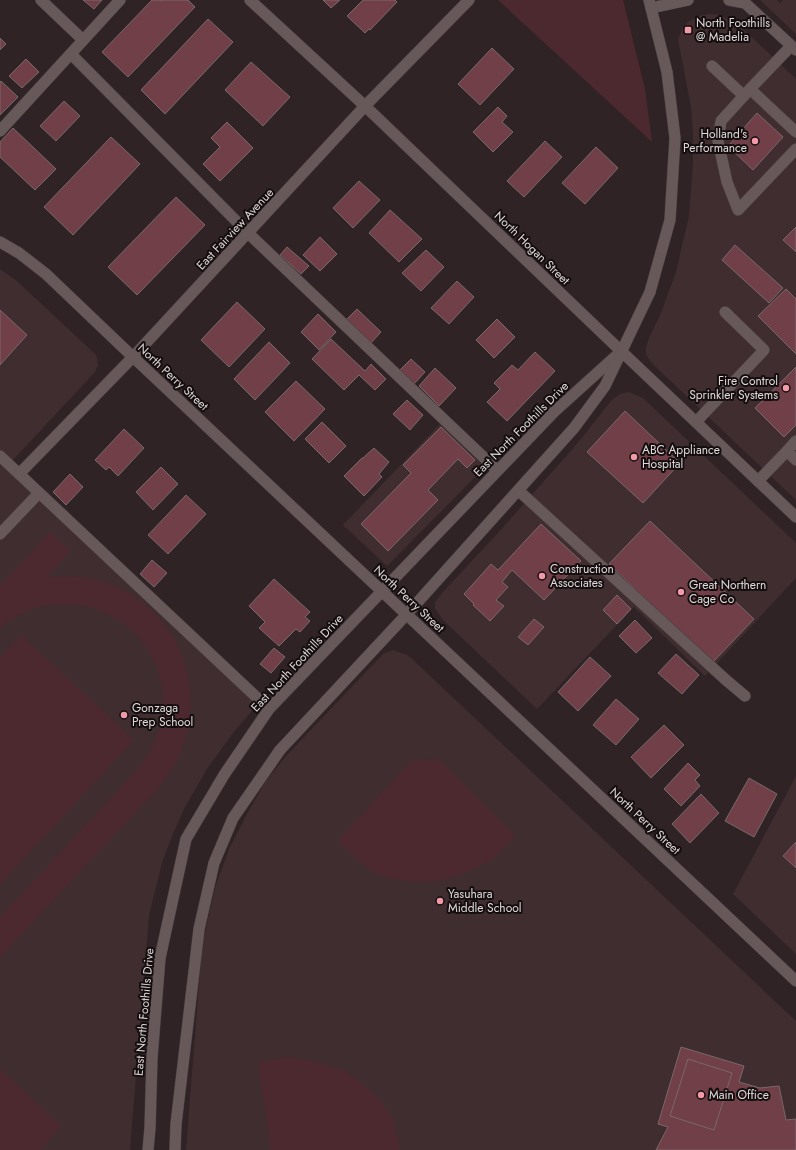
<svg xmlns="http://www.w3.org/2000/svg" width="796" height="1150" viewBox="0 0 796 1150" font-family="Jost,sans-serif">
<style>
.built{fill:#402d30}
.green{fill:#4c282f}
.building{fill:#703f48;stroke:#78696b}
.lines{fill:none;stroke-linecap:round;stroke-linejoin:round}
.service-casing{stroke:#483e3f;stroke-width:12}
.minor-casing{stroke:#483e3f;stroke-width:12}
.tertiary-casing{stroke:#483e3f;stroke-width:12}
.secondary-casing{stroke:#483e3f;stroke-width:12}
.service{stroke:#67585a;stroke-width:11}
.minor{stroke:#67585a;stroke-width:11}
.tertiary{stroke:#67585a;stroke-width:11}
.secondary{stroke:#67585a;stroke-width:11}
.poi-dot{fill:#f39aa9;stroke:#140e0f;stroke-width:1.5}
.labels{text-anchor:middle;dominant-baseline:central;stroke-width:4;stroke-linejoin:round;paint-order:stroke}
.poi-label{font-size:12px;fill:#e0d8d9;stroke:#140e0f;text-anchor:start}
.street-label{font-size:12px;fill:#e0d8d9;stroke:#140e0f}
</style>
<rect width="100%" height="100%" fill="#302325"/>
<!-- built -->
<g class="built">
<polygon points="760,0 777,0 780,3 783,0 796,0 796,34"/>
<polygon points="709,14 720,15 738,24 796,79 796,500 660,371 650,361 646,354 646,347 649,338 661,313 676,272 689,216 693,163 693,133 691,107 678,39 683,27 688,22 699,16"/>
<polygon points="0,269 17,281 95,354 97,358 98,365 95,372 13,460 264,697 233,733 207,769 185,807 172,836 162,863 149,915 130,1150 0,1150"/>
<polygon points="629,392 643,398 796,543 796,578 705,676 634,607 537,709 443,620 435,608 435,602 443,592 496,535 576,445 612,400 620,394"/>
<polygon points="441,423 486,466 387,566 343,525"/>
<polygon points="393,650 407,655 411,658 796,1021 796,1150 186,1150 202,945 215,888 229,849 248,812 266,781 286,756 383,654"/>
<polygon points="796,776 796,954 733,894"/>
</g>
<!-- green -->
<g class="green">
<polygon points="498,0 623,0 645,89 652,142"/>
<path d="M 50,532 L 70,551 L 46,577 C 64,576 82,575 100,581 C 167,601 204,668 186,736 C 181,756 170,773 157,789 L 0,957 L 0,917 L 137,770 C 150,753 161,735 163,713 C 169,649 116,597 52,605 C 33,607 14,615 0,628 L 0,586 Z"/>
<polygon points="21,635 134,740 0,884 0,658"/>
<path d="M 438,759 L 515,836 C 508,843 502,851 495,857 C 486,865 455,877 442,880 C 427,884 393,881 378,874 C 367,870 348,850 338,841 L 411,761 Z"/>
<polygon points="287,1057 310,1061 343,1070 363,1084 380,1101 390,1113 394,1123 400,1150 271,1150 258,1063"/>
<polygon points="0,1069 61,1126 40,1150 0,1150"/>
</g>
<!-- building -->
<g class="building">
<polygon points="83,0 102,0 94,9"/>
<polygon points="152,0 159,0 161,1 162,0 188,0 195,7 128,77 102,52"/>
<polygon points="323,0 340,0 331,8"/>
<polygon points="363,0 395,0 397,2 370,30 369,29 365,33 347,16"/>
<polygon points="208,19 233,42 165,114 141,90"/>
<polygon points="0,38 6,44 0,50"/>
<polygon points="492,48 514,69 480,105 458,84"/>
<polygon points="26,59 39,72 22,88 9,76"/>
<polygon points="251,62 290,97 263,126 225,90"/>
<polygon points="1,81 18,97 0,115 0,82"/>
<polygon points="64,101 80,116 56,141 40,126"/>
<polygon points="498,107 507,116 502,122 513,132 493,152 473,132"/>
<polygon points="757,113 783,137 753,170 728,146"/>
<polygon points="227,122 253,148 220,181 203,164 220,147 211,138"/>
<polygon points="13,128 56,169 35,190 0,157 0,142"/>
<polygon points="111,137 140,164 73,235 44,207"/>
<polygon points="545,141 562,157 524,197 507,181"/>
<polygon points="596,147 618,168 585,204 562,183"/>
<polygon points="359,181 380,200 353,228 333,208"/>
<polygon points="176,197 205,225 137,295 108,267"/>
<polygon points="390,210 422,239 399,262 369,233"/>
<polygon points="796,227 796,252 783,240"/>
<polygon points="320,237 337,254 320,271 303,255"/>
<polygon points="735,245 783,288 769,303 722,260"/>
<polygon points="287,247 309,266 301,274 280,255"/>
<polygon points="426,250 444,267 421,291 402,273"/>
<polygon points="457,281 474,297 449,324 431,308"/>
<polygon points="786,289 796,299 796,354 758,316"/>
<polygon points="237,302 265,329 229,367 201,340"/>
<polygon points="357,309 381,332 370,344 346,320"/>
<polygon points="0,310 27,335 0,365"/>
<polygon points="318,314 336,332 319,350 301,332"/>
<polygon points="497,319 515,337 494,358 476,340"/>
<polygon points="331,339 365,371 371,364 386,379 375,390 359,375 344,390 312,359"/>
<polygon points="269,342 290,363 255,400 234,379"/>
<polygon points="535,352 555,371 507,421 487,402 500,389 494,383 512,365 518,370"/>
<polygon points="411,359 425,372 414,384 399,371"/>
<polygon points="796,367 796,425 784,437 755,408"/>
<polygon points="435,368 456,388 439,406 419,386"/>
<polygon points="296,381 325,409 294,441 265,412"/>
<polygon points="407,400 423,415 410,430 393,414"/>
<polygon points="625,411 680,463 643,503 587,452"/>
<polygon points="322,422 346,446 329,463 305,439"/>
<polygon points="441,427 475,460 467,468 458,459 428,490 438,500 388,551 361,524 411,473 403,465"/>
<polygon points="124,429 144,448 118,476 109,467 106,470 95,460"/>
<polygon points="374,448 389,462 379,474 382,477 364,496 344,476 362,458 363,458"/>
<polygon points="161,467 178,484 153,510 136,492"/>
<polygon points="70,474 83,487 66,505 53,492"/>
<polygon points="186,495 206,514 168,554 148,535"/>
<polygon points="650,521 754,619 712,663 609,564"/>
<polygon points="541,524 581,561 544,600 512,570 502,582 508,587 496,600 504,606 490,621 473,605 474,604 464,594 491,564 498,570"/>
<polygon points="152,560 167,573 154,587 140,574"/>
<polygon points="274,579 310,612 305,617 310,621 300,632 296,629 279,646 259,628 265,622 249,606"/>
<polygon points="617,595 631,609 617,624 603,610"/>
<polygon points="534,619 544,627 528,645 518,637"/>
<polygon points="635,620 652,638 636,653 619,636"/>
<polygon points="274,648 285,657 271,673 260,664"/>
<polygon points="676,654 699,675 682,694 658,673"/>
<polygon points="590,657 611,676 578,711 558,692"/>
<polygon points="616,699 639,719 616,745 593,725"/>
<polygon points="664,725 684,745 651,778 631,757"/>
<polygon points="688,763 700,775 695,780 700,786 681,806 664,789"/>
<polygon points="749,778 777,794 754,837 725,821"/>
<polygon points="701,794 719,813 690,843 672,824"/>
<polygon points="796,842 796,868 783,856"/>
<polygon points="681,1047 744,1066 739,1082 760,1088 779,1086 786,1120 796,1119 796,1150 656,1150 668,1127 658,1124"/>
<polygon points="688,1059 732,1073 714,1130 670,1116"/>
</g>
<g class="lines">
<defs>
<g id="service">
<polyline points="791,46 750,89 796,132"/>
<polyline points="71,54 248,233 497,470"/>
<polyline points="712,66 744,96"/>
<polyline points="750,89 721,121 718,141 727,182 738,210 796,149"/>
<polyline points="0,131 120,0"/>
<polyline points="696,422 764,350 725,312"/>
<polyline points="787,451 796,441"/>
<polyline points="0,456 269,709"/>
<polyline points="758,481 787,451 796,460"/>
<polyline points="519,491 726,680 745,696"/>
<polyline points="0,534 39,493"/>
</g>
<g id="minor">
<polyline points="41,0 83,40"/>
<polyline points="250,0 365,106 621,351 796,517"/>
<polyline points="729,0 745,3 796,50"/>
<polyline points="651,8 688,0"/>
<polyline points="19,474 133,357 365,106 469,0"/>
</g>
<polyline id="tertiary" points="0,242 19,253 46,274 133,357 796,981"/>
<g id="secondary">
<polyline points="148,1150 150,1128 152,1058 160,958 186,839 224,775 269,709 554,412 617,355"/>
<polyline points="175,1150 176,1124 199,929 214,863 233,818 280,750 407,614 574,428 605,386 650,292 670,220 675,138 667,72 649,0"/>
</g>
</defs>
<!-- service casing -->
<use href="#service" class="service-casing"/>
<!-- minor casing -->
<use href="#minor" class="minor-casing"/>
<!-- tertiary casing -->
<use href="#tertiary" class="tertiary-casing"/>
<!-- secondary casing -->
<use href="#secondary" class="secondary-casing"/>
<!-- service -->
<use href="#service" class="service"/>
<!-- minor -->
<use href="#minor" class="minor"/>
<!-- tertiary -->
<use href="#tertiary" class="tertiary"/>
<!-- secondary -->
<use href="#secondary" class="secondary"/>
</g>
<!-- markers -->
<g class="poi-dot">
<rect x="684" y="26" width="8" height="8" rx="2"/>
<circle cx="755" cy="141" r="4"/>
<circle cx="786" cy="388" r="4"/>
<circle cx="634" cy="457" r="4"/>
<circle cx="542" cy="576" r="4"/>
<circle cx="681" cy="592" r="4"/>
<circle cx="124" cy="715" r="4"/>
<circle cx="440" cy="901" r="4"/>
<circle cx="701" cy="1095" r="4"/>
</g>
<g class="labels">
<!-- poi labels -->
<g class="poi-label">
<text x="696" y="23">North Foothills<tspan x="696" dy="14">@ Madelia</tspan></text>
<text x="747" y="134" text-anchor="end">Holland's<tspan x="747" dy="14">Performance</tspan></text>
<text x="778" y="381" text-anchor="end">Fire Control<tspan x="778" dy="14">Sprinkler Systems</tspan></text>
<text x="642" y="450">ABC Appliance<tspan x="642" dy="14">Hospital</tspan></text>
<text x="550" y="569">Construction<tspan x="550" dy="14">Associates</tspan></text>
<text x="689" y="585">Great Northern<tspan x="689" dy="14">Cage Co</tspan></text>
<text x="132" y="708">Gonzaga<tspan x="132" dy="14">Prep School</tspan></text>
<text x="448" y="894">Yasuhara<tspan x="448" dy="14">Middle School</tspan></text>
<text x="709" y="1095">Main Office</text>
</g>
<!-- street labels -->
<g class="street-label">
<text transform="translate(235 229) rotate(-47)">East Fairview Avenue</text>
<text transform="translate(532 248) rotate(44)">North Hogan Street</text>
<text transform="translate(173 377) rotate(43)">North Perry Street</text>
<text transform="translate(521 429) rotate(-45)">East North Foothills Drive</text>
<text transform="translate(409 599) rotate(43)">North Perry Street</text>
<text transform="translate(297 663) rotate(-47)">East North Foothills Drive</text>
<text transform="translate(645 821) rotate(43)">North Perry Street</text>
<text transform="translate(144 1012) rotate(-85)">East North Foothills Drive</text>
</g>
</g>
</svg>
